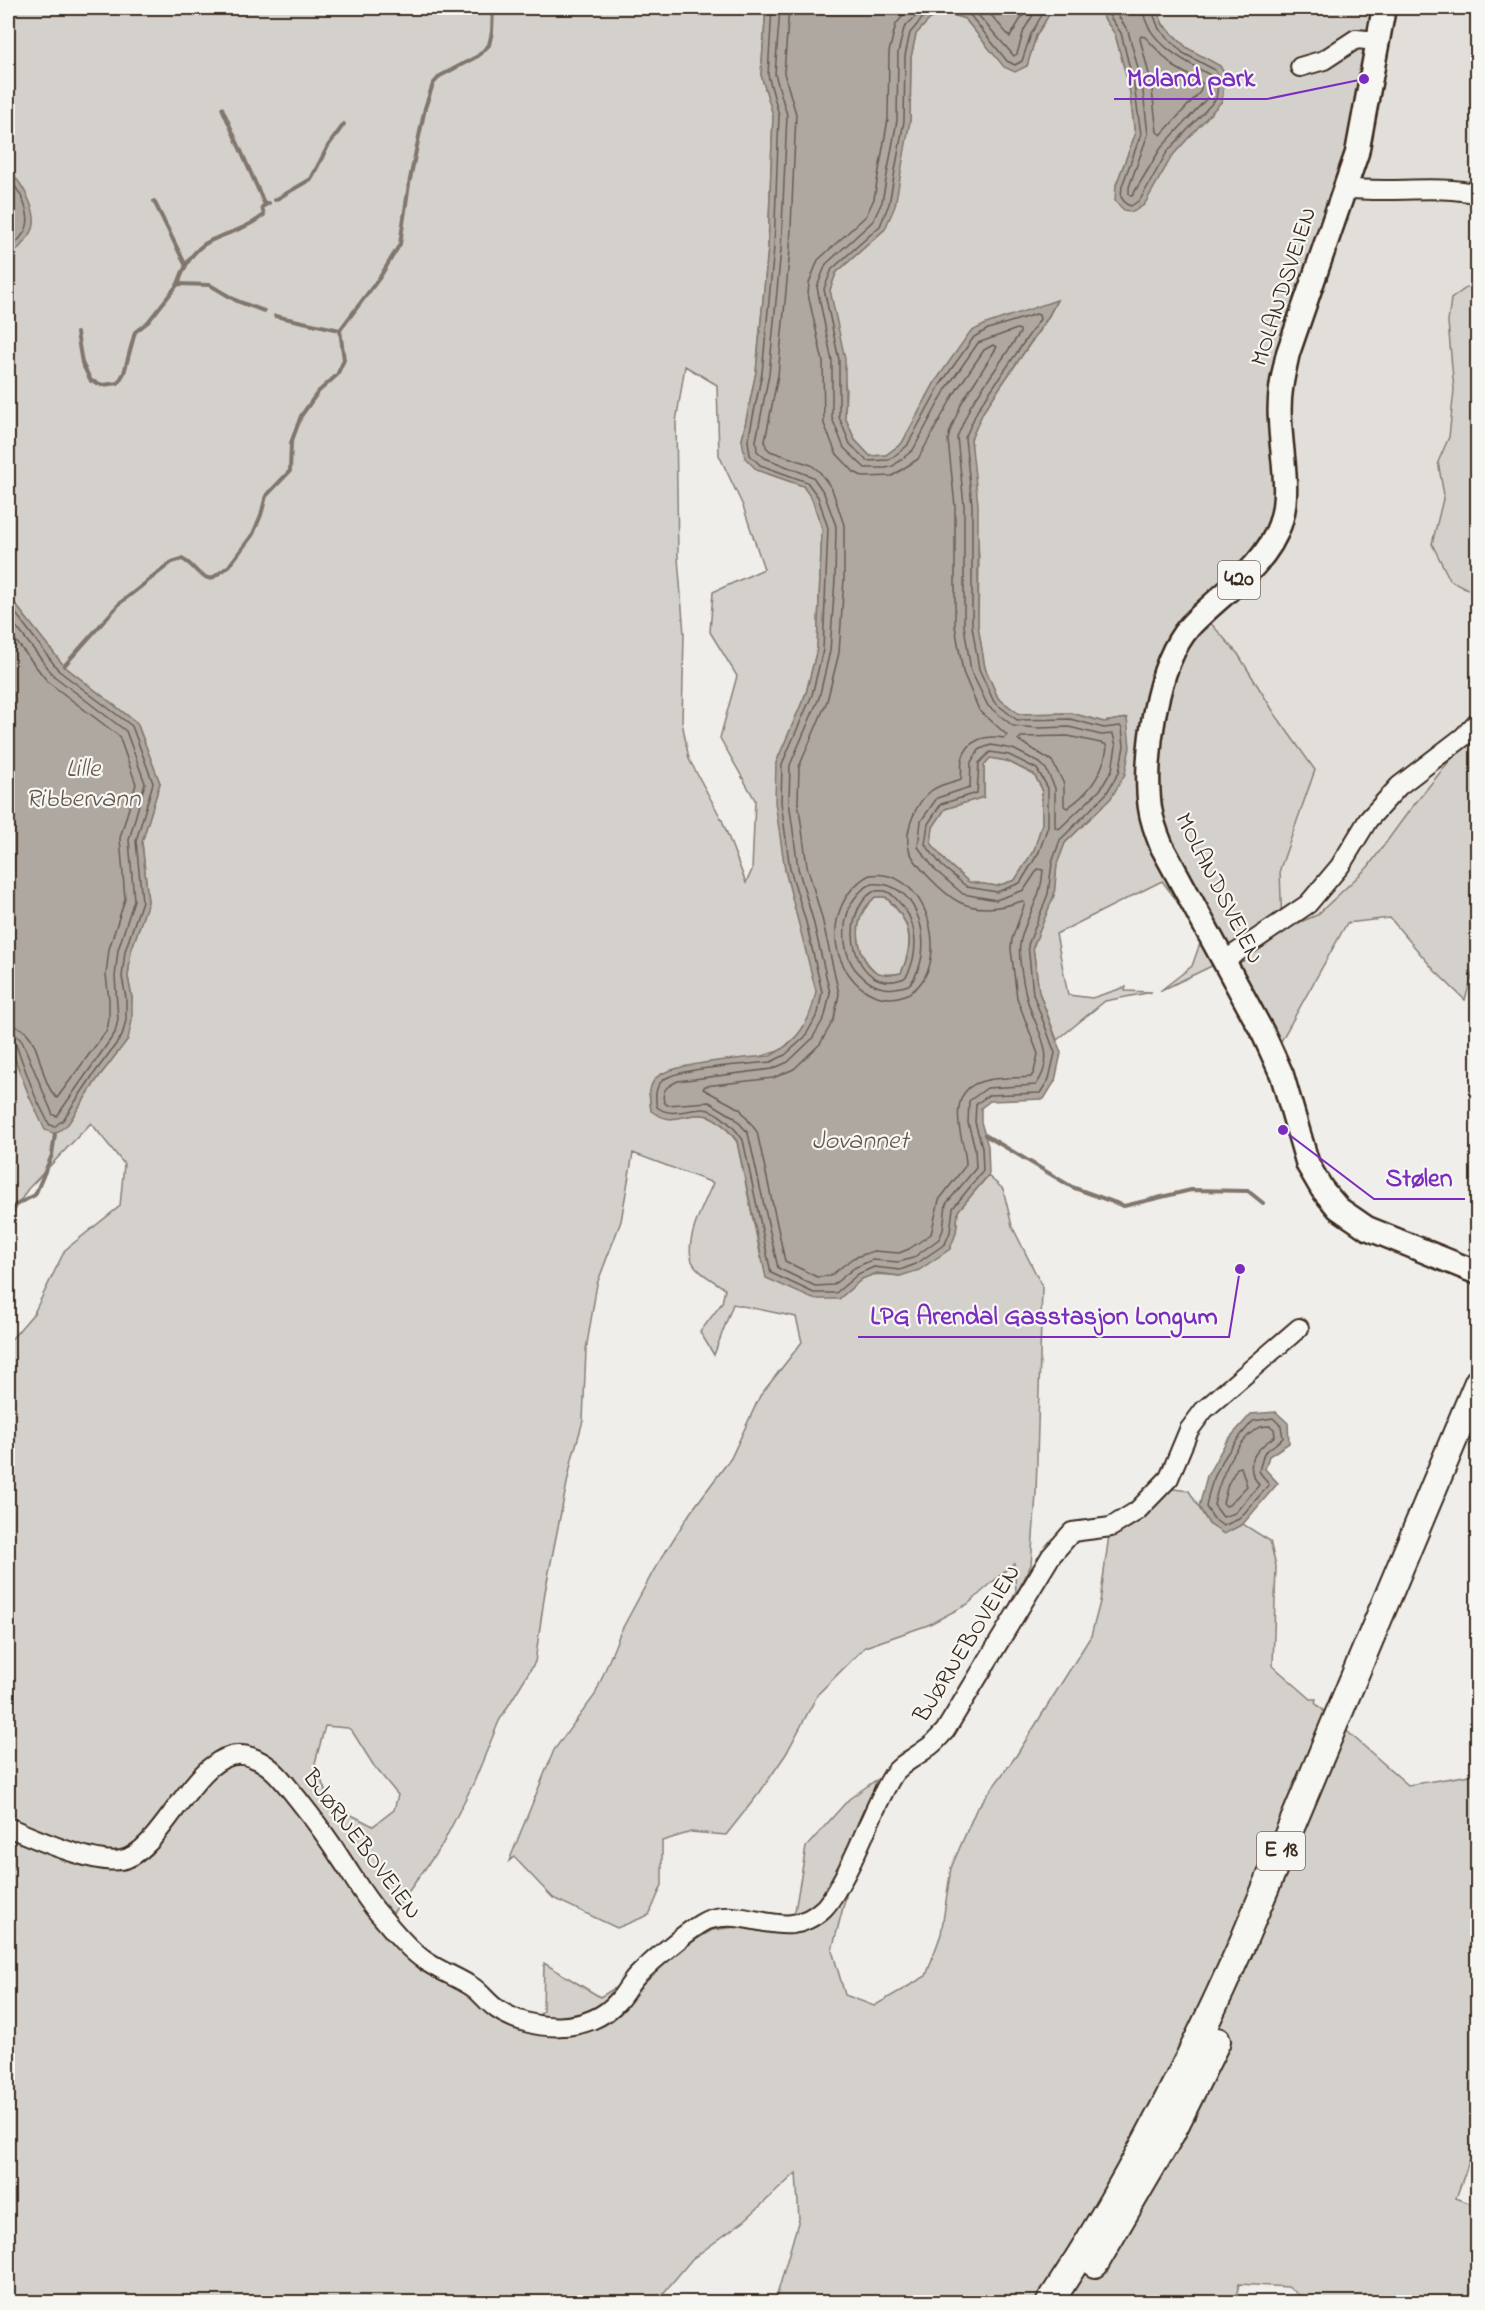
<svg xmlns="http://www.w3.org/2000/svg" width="1485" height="2310" viewBox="0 0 1485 2310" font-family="'Indie Flower',sans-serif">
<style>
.built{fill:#e2dfdb}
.green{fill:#d4d1cc;stroke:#887e75;stroke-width:1.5;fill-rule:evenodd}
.water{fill:#afa8a1;stroke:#81766d;stroke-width:1.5;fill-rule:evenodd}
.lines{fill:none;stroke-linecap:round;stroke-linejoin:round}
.shore{stroke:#695c52;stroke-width:1.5}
.stream{stroke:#81766d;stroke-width:4}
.minor-casing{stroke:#3b2a1e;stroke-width:22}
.major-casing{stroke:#3b2a1e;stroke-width:27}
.highway-casing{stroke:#3b2a1e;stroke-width:30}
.minor{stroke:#f6f6f2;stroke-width:18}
.major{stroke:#f6f6f2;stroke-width:22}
.highway{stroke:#f6f6f2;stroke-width:26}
.labels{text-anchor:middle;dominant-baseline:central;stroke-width:4.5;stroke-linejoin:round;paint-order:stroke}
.shield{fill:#f6f6f2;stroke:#73675e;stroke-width:1.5}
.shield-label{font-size:22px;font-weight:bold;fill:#3b2a1e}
.street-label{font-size:24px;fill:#3b2a1e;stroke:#f6f6f2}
.water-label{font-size:26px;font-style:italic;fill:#64564c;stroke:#f6f6f2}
.leader{fill:none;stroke:#7b2cbf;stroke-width:2}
.callout-dot{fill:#7b2cbf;stroke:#f6f6f2;stroke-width:2}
.callout-label{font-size:26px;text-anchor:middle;font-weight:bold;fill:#7b2cbf;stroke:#f6f6f2;stroke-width:4.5;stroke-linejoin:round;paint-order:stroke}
</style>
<rect width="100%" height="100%" fill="#efeeea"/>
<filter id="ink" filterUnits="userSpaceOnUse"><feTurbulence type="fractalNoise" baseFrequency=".0167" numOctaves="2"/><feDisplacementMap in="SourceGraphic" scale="12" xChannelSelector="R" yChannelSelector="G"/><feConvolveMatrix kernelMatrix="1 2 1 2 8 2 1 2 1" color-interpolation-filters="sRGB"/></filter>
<g filter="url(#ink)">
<!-- built -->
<polygon class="built" points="1388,8 1477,8 1477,280 1451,299 1448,322 1454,390 1449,437 1438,462 1444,495 1432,544 1450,580 1477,594 1477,731 1451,759 1409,811 1368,867 1317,915 1281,930 1280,869 1315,770 1206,618 1279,396"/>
<!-- green -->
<g class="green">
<path d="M 8,8 L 766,8 L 761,75 L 773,115 L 768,248 L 756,372 L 742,440 L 757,470 L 803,486 L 812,499 L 822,528 L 817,649 L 806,693 L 776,763 L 785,870 L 817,991 L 813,1011 L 800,1033 L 781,1050 L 649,1093 L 651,1110 C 674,1127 681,1113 703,1115 C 717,1116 729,1131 737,1142 L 761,1258 L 839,1299 C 865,1276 865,1271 900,1276 L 956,1233 L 958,1211 L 988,1176 L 1003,1189 L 1012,1226 L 1042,1286 L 1036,1494 L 1031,1565 L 1000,1627 L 1016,1591 L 1014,1563 L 968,1604 L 928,1625 L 865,1647 L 818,1694 L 786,1754 L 760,1792 L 726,1835 L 691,1832 L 662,1841 L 662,1885 L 649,1915 L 617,1928 L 553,1898 L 514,1857 L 509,1861 L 554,1750 L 595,1695 L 621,1631 L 654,1570 L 690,1513 L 731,1458 L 760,1396 L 802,1342 L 796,1317 L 733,1304 L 714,1355 L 700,1332 L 722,1303 L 725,1289 C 715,1281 697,1273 692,1261 C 684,1240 705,1202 713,1183 L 633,1153 L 621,1221 L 597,1284 L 586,1350 L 583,1421 L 572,1459 L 558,1527 L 545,1592 L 535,1662 L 499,1721 L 474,1782 L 442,1845 L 388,1920 L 419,1956 L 531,2024 L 543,2011 L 544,1963 L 600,1997 L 712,1930 L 768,1923 L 794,1917 L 806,1847 L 849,1799 L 876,1780 L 832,1950 L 845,1995 L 874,2006 L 926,1976 L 941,1934 L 951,1868 L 976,1810 L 1016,1756 L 1091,1636 L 1100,1602 L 1109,1535 L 1158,1487 L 1189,1491 L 1209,1524 L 1224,1534 L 1243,1524 L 1270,1541 L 1276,1566 L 1273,1666 L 1311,1699 L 1316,1699 L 1315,1703 L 1408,1785 L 1477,1774 L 1478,2152 L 1470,2159 L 1456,2198 L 1477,2206 L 1477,2302 L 1309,2302 L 1288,2287 L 1239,2284 L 1235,2302 L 775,2302 L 799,2219 L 796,2173 L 745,2220 L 692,2259 L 656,2302 L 18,2302 L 8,2288 L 8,1343 L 34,1313 L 65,1250 L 120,1206 L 124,1164 L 91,1123 L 27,1190 L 8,1222 L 8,1041 L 30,1098 L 68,1124 L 98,1078 L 128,1039 L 132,998 L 128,977 L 131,951 L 148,902 L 142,842 L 160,783 L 137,723 L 64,666 L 8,595 L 8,263 L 10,258 L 15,177 L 8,178 ZM 685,366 L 717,385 L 719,455 L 743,506 L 764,569 L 713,592 L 710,632 L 737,676 L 720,738 L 755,800 L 752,870 L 746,883 L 722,820 L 689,759 L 682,722 L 684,634 L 678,558 L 676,422 ZM 325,1726 L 348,1728 L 352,1731 L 374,1766 L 398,1795 L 394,1810 L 373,1826 L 330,1804 L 315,1763 Z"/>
<polygon points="1053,8 1097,8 1115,34 1129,86 1135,135 1116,185 1144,205 1172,156 1222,101 1225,76 1220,66 1187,48 1163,24 1156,8 1388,8 1292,341 1281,464 1270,527 1227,580 1206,618 1238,654 1275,714 1315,770 1280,869 1282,930 1317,915 1368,867 1409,811 1451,759 1477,731 1477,959 1465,1000 1435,971 1390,918 1347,923 1281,1041 1222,961 1160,991 1192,966 1203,935 1162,881 1056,934 1068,995 1092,998 1126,987 1125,991 1152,992 1105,1001 1057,1040 1039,992 1033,947 1054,895 1057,864 1065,843 1111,798 1127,718 1104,722 1071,713 1019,714 998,698 985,668 978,626 979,558 971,439 983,412 1048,318 1057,300 1024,312 935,382 902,443 886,455 870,456 855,440 845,417 846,389 830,290 836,273 885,229 910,121 911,57 916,34 930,19 947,13 965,19 1004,66 1027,66 1036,36"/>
<polygon points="1477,280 1477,594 1450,580 1432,544 1444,495 1438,462 1449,437 1454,390 1448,322 1451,299"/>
<polygon points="990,758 1007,761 1034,775 1042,789 1042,824 1034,850 1015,880 997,886 969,882 946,862 931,843 933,827 945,809 984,797 984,765"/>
<path d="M 875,897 L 885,897 C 911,921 915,941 901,973 C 892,975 881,976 874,970 C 858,957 854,929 863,912 C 865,907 871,902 875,897 Z"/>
</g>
<!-- water -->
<g class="water">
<path d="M 766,8 L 1053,8 L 1036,36 L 1027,66 L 1015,72 L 1004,67 L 965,19 L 947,13 L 930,19 L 916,34 L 911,57 L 910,121 L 895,206 L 885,229 L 836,273 L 830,290 L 845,359 L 845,417 L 855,440 L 870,456 L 886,455 L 902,443 L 935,382 L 970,332 L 986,324 L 1057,300 L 1048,317 L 983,412 L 971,439 L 978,504 L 978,626 L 985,668 L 998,698 L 1019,714 L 1071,713 L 1104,722 L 1127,718 L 1130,747 L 1125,774 L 1111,798 L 1065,843 L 1057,864 L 1054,895 L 1033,947 L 1039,992 L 1061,1053 L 1055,1081 L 1044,1099 L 990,1101 L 981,1108 L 981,1122 L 988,1146 L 989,1174 L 958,1211 L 956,1233 L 950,1249 L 919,1270 L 900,1276 L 877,1273 L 862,1279 L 839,1299 L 813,1299 L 766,1278 L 737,1141 C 729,1131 717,1116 703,1115 C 681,1113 674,1127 651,1111 C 650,1100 647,1089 655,1079 C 667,1063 747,1058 770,1056 C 798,1042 811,1021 816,991 L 785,870 L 775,802 L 776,763 L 806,693 L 817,649 L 822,528 L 812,499 L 803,486 L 757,470 L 745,458 L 742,440 L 756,372 L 768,248 L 773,115 L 761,75 ZM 990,758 L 1007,761 L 1034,774 L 1042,789 L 1042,824 L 1034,850 L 1015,880 L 997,886 L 969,882 L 946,862 L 931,843 L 933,827 L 945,809 L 984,797 L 984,765 ZM 875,897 L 886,897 C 911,920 916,942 901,973 C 892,975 881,976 873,970 C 858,957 854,929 863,912 C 865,907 871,901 875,897 Z"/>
<polygon points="1097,8 1156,8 1163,25 1187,48 1220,66 1225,75 1222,101 1172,156 1144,205 1133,212 1124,210 1115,201 1116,185 1135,135 1129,86 1115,34"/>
<path d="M 15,177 C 25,189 41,217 31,233 C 24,244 13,252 8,263 L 8,178 Z"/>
<polygon points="8,595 64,666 137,723 160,783 142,842 148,902 131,951 128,977 132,998 132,1021 128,1039 98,1078 68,1124 55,1134 45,1130 30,1098 8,1041"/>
<polygon points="1276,1412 1288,1423 1289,1443 1269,1456 1265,1469 1278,1483 1243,1524 1224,1534 1209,1524 1199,1507 1207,1476 1226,1442 1251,1414"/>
</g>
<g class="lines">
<!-- shore -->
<g class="shore">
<path d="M 772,8 L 768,75 L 779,115 L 774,248 L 762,373 L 748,441 L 750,455 L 760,465 L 807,482 L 818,497 L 828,528 L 823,650 L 812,695 L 782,764 L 781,802 L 790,869 L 806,922 L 822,992 L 818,1013 L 805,1037 L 785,1055 L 771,1062 C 747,1065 678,1067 662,1081 C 654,1088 655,1098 657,1107 C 671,1118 687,1109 703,1109 C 717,1109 736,1129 743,1140 L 771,1273 L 814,1293 L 836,1293 L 858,1274 L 874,1267 L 900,1270 L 916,1264 L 945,1244 L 950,1232 L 953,1208 L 983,1171 L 982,1147 L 975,1122 L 976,1104 L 989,1095 L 1040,1093 L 1049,1079 L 1055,1053 L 1033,994 L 1028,945 L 1048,894 L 1052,863 L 1060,840 L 1106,794 L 1119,772 L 1124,746 L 1122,728 L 1120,726 L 1104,728 L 1070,719 L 1017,720 L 994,702 L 979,669 L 972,626 L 972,505 L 965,438 L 978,409 L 1040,319 L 1039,315 L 1036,314 L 988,329 L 974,337 L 940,385 L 907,446 L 889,460 L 867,461 L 850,444 L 839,417 L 839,360 L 824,289 L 832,269 L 880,226 L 889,204 L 904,121 L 905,56 L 910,33 L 926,14 L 945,8"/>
<path d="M 780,8 L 775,74 L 787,115 L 781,249 L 769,374 L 756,441 L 757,451 L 765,458 L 813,477 L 824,493 L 836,526 L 835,579 L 830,651 L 819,698 L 790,765 L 789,801 L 798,868 L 813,920 L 830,993 L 825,1016 L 812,1039 L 788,1062 L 772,1069 L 678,1081 C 667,1086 661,1090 664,1102 L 667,1105 L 709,1102 L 734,1117 L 748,1133 L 778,1268 L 815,1286 L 833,1285 L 854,1268 L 872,1260 L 899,1262 L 913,1258 L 939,1239 L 943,1230 L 946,1204 L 976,1168 L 975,1148 L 968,1123 L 969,1101 L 987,1088 L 1036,1085 C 1060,1052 1033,1028 1026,995 C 1023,983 1018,956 1020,944 C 1024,918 1042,900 1043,870 L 1038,869 L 1024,890 L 996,900 L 963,894 L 936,871 L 918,847 L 921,821 L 937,798 L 970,787 L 971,762 L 980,749 L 991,745 L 1013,749 L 1040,763 L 1046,769 L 1055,788 L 1055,827 L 1059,829 L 1100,790 L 1112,770 L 1116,746 L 1113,734 L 1101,735 L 1069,727 L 1038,728 L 1013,726 L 988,706 L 971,671 L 964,626 L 964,505 L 957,437 L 971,405 L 1020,333 L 1020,330 L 1017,329 L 978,343 L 946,389 L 913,450 L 893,466 L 886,468 L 865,468 L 844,448 L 832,418 L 832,361 L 817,287 L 826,264 L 873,221 L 882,202 L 897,120 L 898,53 L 904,28 L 924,8"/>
<path d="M 789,8 L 784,73 L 796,114 L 790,249 L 778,375 L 765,441 L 766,447 L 770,451 L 811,465 L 819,471 L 832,489 L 844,525 L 844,579 L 839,653 L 827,701 L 799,767 L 798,801 L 807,866 L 822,918 L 839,994 L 834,1019 L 820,1044 L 794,1069 L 773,1078 L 705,1086 L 703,1089 L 740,1109 L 757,1132 L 785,1261 L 817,1277 L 830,1276 L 853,1258 L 874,1251 L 899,1253 L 909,1249 L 931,1234 L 939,1200 L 966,1165 C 966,1150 960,1138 959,1124 C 953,1072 996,1080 1031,1077 L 1034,1072 L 1038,1054 L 1017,998 L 1011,949 L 1012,939 L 1025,903 L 1022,901 C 1002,908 979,912 959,902 C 945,895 913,864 909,849 C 904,831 916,802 931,791 C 940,784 951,783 961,779 C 962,773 961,766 962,760 C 967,739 986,735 1004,738 L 1007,735 L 979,710 L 963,672 L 955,626 L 955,506 L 948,440 L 950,431 L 962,402 L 997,347 L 993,345 L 984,350 L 954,394 L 918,459 L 892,476 L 864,477 L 854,472 L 836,453 L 824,424 L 823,362 L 808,294 L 809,283 L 818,260 L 866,216 L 874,199 L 888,119 L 889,52 L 896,24 L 910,8"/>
<polyline points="948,8 970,15 1007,61 1015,65 1022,61 1031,34 1046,8"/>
<polyline points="972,8 1014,56 1017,54 1024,30 1037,8"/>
<polyline points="985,8 1010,37 1027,8"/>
<polyline points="1104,8 1121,33 1134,85 1141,134 1122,186 1121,197 1126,204 1131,206 1140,200 1167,152 1216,99 1219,78 1215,70 1183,53 1159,29 1151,8"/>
<path d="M 1113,8 L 1128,31 L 1142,83 L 1148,134 L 1129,187 L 1129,194 L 1132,196 L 1161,148 L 1209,96 L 1211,79 L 1210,75 C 1184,61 1145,41 1143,8"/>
<polygon points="1141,36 1145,37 1173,66 1202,83 1200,92 1161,135 1157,132 1151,82 1140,39"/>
<path d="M 8,183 L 13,184 C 21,193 32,216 26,229 C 23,237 13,245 8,252"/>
<polyline points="8,603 59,671 132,726 153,783 136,841 142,901 125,951 122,977 126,998 126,1020 122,1036 93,1075 63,1120 54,1127 49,1124 35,1096 16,1045 8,1041"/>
<polyline points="8,616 54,676 126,731 145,783 129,840 134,900 118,950 115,977 118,1019 115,1033 57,1116 53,1115 22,1041 16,1035 8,1034"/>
<path d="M 8,631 L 48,682 L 119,736 L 136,784 L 120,838 L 125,899 L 109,949 L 106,975 L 109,1000 L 109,1019 L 107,1030 L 57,1098 C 36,1079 44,1026 8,1025"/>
<path d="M 1068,736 L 1105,744 L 1107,747 C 1103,774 1090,793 1067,808 L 1064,806 L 1064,784 L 1052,761 L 1018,740 L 1021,737 Z"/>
<polygon points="990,752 1009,755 1037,769 1048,788 1048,826 1039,852 1020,883 997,892 967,887 942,866 925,844 928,824 941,804 977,793 979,763"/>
<path d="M 870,875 C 939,866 957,996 890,998 C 874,998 860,989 851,977 C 830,951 831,915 852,889 C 858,883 862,878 870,875 Z"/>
<path d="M 872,884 C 915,880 932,936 918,970 C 915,975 914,982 908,985 C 904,987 899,987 895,988 C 878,991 865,981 855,969 C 837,945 842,896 872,884 Z"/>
<path d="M 874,891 C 878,891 884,890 888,892 C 891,893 895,898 898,901 C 916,918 919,946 910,969 C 908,973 907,978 902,979 C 854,996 835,915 874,891 Z"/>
<path d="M 1273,1418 L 1281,1426 L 1283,1438 L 1264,1453 L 1259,1471 L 1269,1485 L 1239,1519 L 1223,1526 L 1214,1519 L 1206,1507 C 1211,1472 1230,1447 1253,1421 Z"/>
<path d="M 1270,1426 L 1274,1429 L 1275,1436 C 1263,1445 1248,1455 1252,1472 C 1253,1477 1257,1481 1259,1485 L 1235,1513 L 1223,1517 L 1214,1505 C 1219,1479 1234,1445 1256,1429 C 1260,1426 1266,1426 1270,1426 Z"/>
<polygon points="1241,1467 1247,1486 1229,1505 1226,1506 1223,1503 1228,1484 1237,1468"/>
</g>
<!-- stream -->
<g class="stream">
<polyline points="222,108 265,205"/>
<polyline points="275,200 311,179 328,146 344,124"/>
<polyline points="154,201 185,264"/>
<path d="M 178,284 C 197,227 226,244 264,215 L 262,207 L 269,203"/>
<polyline points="275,316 340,330"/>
<polyline points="77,333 82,363 91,381 103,385 118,383 124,373 135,332 148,322 178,284 210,285 237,301 264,311"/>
<path d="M 64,666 L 120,603 L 172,562 L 182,559 C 195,565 195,575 211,579 L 229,566 L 253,534 L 261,515 L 266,496 L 290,471 L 291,443 L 301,416 L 318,392 L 337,375 L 344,360 L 340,330 L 380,277 L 400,244 L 409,184 L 425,108 L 433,84 L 440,76 L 478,56 L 489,45 L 492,32 L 493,8"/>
<polyline points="985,1135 1072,1187 1124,1206 1191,1190 1248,1191 1263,1203"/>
<polyline points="8,1209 35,1195 52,1155 55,1134"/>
</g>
<defs>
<g id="minor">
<polyline points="1300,67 1324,60 1356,39 1378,41"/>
<path d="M 1345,188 C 1388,194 1438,184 1478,194"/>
<polyline points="1224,961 1308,904 1340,866 1368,820 1399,786 1463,737 1478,721"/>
<path d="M 8,1827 C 33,1838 95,1865 121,1860 C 165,1853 199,1737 251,1757 C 272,1764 284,1782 297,1798 C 313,1818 328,1838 341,1859 C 354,1878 365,1899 381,1916 C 394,1931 407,1948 424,1960 C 439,1971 458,1977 474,1988 C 482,1994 488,2003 497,2009 C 531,2032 589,2035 618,2001 C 625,1994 629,1984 637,1976 C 649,1964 695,1923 711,1919 C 753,1908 786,1944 824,1908 C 831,1901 836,1891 841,1882 C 861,1848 872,1809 893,1775 C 900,1764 916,1757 927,1748 C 934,1744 939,1737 945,1731 L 1051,1556 L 1072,1532 L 1111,1527 L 1137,1511 L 1169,1478 L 1189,1430 L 1204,1410 L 1299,1328"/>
</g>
<path id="major" d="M 1384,8 L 1357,153 L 1288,353 C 1283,375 1278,397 1280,420 C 1281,454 1291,492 1280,524 C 1266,567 1220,594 1190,626 C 1156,664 1143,758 1150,808 C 1152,822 1157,835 1162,847 L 1263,1033 L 1282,1075 L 1308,1165 L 1322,1189 L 1338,1208 L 1367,1228 L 1478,1273"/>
<g id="highway">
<polyline points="1095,2264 1171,2134 1217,2041"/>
<path d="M 1050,2302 C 1125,2189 1187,2068 1242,1944 L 1478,1382"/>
</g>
</defs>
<!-- minor casing -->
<use href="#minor" class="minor-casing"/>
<!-- major casing -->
<use href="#major" class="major-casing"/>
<!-- highway casing -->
<use href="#highway" class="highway-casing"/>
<!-- minor -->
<use href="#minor" class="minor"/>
<!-- major -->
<use href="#major" class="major"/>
<!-- highway -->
<use href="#highway" class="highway"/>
</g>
</g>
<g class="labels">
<!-- shield labels -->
<g class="shield">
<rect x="1218" y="561" width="42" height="38" rx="4.5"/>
<rect x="1257" y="1832" width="48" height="38" rx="4.5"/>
</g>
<g class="shield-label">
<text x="1239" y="580">420</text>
<text x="1281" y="1851">E 18</text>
</g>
<!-- street labels -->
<g class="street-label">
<text transform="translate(1285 287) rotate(-72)">MOLANDSVEIEN</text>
<text transform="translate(1218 889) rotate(63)">MOLANDSVEIEN</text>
<text transform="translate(968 1644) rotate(-58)">BJØRNEBOVEIEN</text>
<text transform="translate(361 1845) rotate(53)">BJØRNEBOVEIEN</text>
</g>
<!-- water labels -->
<g class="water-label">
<text x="83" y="770">Lille<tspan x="83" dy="30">Ribbervann</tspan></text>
<text x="860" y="1142">Jovannet</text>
</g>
</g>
<!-- callouts -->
<path class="leader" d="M1364 79L1267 99H1114M1283 1130L1374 1199H1465M1240 1269L1229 1337H858"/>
<g class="callout-dot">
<circle cx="1364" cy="79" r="6"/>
<circle cx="1283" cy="1130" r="6"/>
<circle cx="1240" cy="1269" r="6"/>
</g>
<g class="callout-label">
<text x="1191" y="86">Moland park</text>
<text x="1419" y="1186">Stølen</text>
<text x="1044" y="1324">LPG Arendal Gasstasjon Longum</text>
</g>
<!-- margin -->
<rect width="1485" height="2310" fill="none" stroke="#f6f6f2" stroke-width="30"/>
<rect x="15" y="15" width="1455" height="2280" fill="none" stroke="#3b2a1e" stroke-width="2" filter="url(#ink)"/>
</svg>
